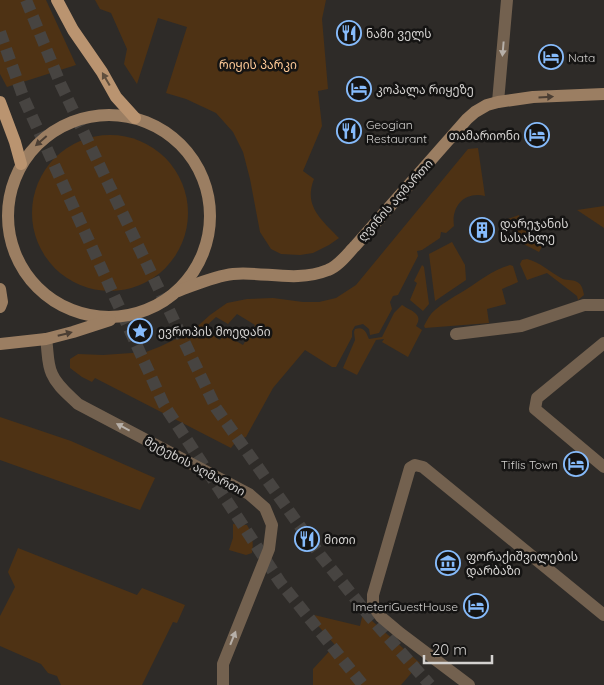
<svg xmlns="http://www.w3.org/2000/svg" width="604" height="685" viewBox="0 0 604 685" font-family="Quicksand,'Noto Sans Georgian',sans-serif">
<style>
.green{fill:#4e3214;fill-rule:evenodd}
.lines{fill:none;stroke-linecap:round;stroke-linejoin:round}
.primary-tunnel{stroke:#474441;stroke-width:12;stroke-dasharray:12 6;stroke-linecap:butt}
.street{stroke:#73614f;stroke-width:12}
.secondary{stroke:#9b7e62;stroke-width:12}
.primary{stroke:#ba9470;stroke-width:12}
.oneway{fill:#b7b0a9}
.oneway2{fill:#5f4e3d}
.oneway3{fill:#4b3e33}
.labels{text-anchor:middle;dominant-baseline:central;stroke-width:5;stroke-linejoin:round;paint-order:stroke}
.poi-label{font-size:12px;fill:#d4d2d0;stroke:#151413;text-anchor:start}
.park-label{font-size:12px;fill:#fcc896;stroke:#151413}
.street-label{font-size:12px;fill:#d4d2d0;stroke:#151413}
</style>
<rect width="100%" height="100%" fill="#2e2b28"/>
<!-- green -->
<g class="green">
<polygon points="0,0 46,0 76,65 7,87 0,74"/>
<path d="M 95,0 L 326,0 L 322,19 L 328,89 L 318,91 L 322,126 L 303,171 L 314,179 C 303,206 322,220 339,238 L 329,245 L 313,253 L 300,255 L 281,254 L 271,249 L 260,232 L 250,179 L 243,152 L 233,132 L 216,113 L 186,99 L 166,93 L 187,27 L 158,18 L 137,84 L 124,64 L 127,49 L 111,13 L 100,9 Z"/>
<circle cx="110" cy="213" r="78"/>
<path d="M 478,148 L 485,196 C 464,191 451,207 454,226 L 446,233 L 441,232 L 440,238 L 422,250 L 417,251 L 418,256 L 398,295 L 393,296 L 390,302 L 392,309 L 379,333 L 370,335 L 369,329 L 363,324 L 355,326 L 352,331 L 352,337 L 336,367 L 332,367 L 305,350 L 273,388 L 246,437 L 237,440 L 231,448 L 95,378 L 92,382 L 82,377 L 70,368 L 70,359 L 78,354 L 103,355 L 146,352 L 159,347 L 191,332 L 210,315 L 227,303 L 247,299 L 273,298 L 303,302 L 319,302 L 336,298 L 356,285 L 468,149 ZM 237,314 L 255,325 L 243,345 L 224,334 L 220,340 L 203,329 L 216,317 L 228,324 Z"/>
<polygon points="604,206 604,228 577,210"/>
<path d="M 519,215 C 524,230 529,236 543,245 L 539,252 L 516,240 L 508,219 Z"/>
<polygon points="452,242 465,265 466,280 435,301 429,254"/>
<path d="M 527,259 C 540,262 550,272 561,278 C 566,281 572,279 577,282 C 582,284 583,290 584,295 L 578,300 L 577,296 L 547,273 L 527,280 L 520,264 L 522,260 Z"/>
<polygon points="422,265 424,267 429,304 423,311 410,300 417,283 414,281"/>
<path d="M 510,265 L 513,266 L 518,282 L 502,289 L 506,304 L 487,309 L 489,323 L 425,328 L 424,326 C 427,320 430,314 435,310 C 443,303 452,298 462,292 C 477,283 492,270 510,265 Z"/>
<path d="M 402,305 C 411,311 424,314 416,326 L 422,330 L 408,357 L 382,342 L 384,339 L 376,340 L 357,375 L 343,368 L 355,340 L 354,332 L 355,329 C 364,326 366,332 369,339 L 382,337 L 394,313 Z"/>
<polygon points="0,417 71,441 155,478 140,510 0,460"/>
<path d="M 233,524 L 247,525 C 252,533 254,543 252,553 L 246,555 L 229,550 L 233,538 Z"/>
<polygon points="18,548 137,595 142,588 185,605 177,623 173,622 142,685 61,685 57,676 48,673 41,664 0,646 0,616 15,587 8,572"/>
<polygon points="363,613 420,663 401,685 313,685 313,669 335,645 314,621 314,615 360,626"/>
</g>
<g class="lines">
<!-- primary-tunnel -->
<g class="primary-tunnel">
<polyline points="26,0 61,85 216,408 321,556 370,617 430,685"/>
<polyline points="0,32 24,99 164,405 280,582 363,685"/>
</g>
<!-- street -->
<g class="street">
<polyline points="498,102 507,0"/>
<polyline points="456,334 521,326 584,305 604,305"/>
<path d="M 46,339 C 48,350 47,364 52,374 C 57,386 69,395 78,404 L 249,494 L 265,508 L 272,525 L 269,549 L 223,664 L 223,685"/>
<polyline points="604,343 537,398 535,409 604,467"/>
<polyline points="469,685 400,633 381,617 373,606 373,595 410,468 415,465 423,467 604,615"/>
</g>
<!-- secondary -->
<g class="secondary">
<circle cx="109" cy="216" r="101"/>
<polyline points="0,289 2,302 0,307"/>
<path d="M 178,291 C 195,285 214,276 233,274 C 264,271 296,283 328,270 C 339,266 348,253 356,245 L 467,119 L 475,112 L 487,105 L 498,102 L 533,97 L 604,94"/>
<polyline points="0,344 46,339 73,332 110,320"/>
</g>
<!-- primary -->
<g class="primary">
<polyline points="57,0 73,30 102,72 116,97 135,118"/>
<polyline points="0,102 15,142 21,164"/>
</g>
</g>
<!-- one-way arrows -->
<defs><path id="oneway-solid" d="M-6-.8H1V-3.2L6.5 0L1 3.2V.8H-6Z" transform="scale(1.25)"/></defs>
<g class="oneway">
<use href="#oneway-solid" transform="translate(503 49) rotate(95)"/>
<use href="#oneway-solid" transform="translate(123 427) rotate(-152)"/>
<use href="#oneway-solid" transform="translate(233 638) rotate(-68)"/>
</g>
<use class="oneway2" href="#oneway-solid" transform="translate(106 79) rotate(-120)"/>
<g class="oneway3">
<use href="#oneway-solid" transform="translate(546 97) rotate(-3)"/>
<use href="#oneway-solid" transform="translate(41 141) rotate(139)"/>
<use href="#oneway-solid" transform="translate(65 334) rotate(-14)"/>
</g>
<!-- icons -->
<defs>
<symbol id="restaurant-ring" viewBox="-11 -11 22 22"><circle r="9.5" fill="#151413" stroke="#86bbfb" stroke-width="1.5"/><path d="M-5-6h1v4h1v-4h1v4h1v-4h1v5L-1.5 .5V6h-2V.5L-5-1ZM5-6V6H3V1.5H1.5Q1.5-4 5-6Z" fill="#86bbfb"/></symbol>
<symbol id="hotel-ring" viewBox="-11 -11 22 22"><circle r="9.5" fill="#151413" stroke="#86bbfb" stroke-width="1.5"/><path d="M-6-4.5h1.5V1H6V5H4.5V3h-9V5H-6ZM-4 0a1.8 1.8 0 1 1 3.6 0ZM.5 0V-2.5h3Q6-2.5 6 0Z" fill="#86bbfb"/></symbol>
<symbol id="building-ring" viewBox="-11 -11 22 22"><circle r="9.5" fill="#151413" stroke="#86bbfb" stroke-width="1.5"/><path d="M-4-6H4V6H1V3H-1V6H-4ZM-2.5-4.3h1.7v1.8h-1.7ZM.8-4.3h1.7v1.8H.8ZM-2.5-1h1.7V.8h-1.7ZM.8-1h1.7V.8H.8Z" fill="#86bbfb"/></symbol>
<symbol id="sight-ring" viewBox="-11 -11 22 22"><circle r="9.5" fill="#151413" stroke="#86bbfb" stroke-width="1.5"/><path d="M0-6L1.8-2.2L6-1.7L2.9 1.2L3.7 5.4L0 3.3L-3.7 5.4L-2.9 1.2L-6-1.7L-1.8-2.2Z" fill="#86bbfb"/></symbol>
<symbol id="museum-ring" viewBox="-11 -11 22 22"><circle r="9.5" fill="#151413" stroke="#86bbfb" stroke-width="1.5"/><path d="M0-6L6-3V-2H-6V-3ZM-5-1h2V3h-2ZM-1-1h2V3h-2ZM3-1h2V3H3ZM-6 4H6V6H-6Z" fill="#86bbfb"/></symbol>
</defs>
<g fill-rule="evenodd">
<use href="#restaurant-ring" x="335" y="19" width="28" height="28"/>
<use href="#hotel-ring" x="537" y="43" width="28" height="28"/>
<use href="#hotel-ring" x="345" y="75" width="28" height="28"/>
<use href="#restaurant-ring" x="335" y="117" width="28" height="28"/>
<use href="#hotel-ring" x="523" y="121" width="28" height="28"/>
<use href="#building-ring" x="468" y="216" width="28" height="28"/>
<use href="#sight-ring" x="126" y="317" width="28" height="28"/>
<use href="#hotel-ring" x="562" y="450" width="28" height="28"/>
<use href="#restaurant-ring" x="293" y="525" width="28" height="28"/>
<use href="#museum-ring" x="434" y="549" width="28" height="28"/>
<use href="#hotel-ring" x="462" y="592" width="28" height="28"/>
</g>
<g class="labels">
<!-- poi labels -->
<g class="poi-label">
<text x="366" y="33">ნამი ველს</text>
<text x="568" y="57">Nata</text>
<text x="376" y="89">კოპალა რიყეზე</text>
<text x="366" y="124">Geogian<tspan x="366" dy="14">Restaurant</tspan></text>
<text x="520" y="135" text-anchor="end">თამარიონი</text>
<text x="500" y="223">დარეჯანის<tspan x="500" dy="14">სასახლე</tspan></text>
<text x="158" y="331">ევროპის მოედანი</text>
<text x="558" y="464" text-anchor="end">Tiflis Town</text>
<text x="324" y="539">მითი</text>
<text x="466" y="556">ფორაქიშვილების<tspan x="466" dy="14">დარბაზი</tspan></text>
<text x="458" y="606" text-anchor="end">ImeteriGuestHouse</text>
</g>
<!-- park labels -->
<g class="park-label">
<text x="258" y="64">რიყის პარკი</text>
</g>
<!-- street labels -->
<g class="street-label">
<text transform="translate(395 200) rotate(-48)">ღვინის აღმართი</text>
<text transform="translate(195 466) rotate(28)">მეტეხის აღმართი</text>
</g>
</g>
<!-- scale -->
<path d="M424 655v8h68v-8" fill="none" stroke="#d4d2d0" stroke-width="2.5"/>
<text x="432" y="655" font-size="15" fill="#d4d2d0" stroke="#151413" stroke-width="4" paint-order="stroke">20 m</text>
</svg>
